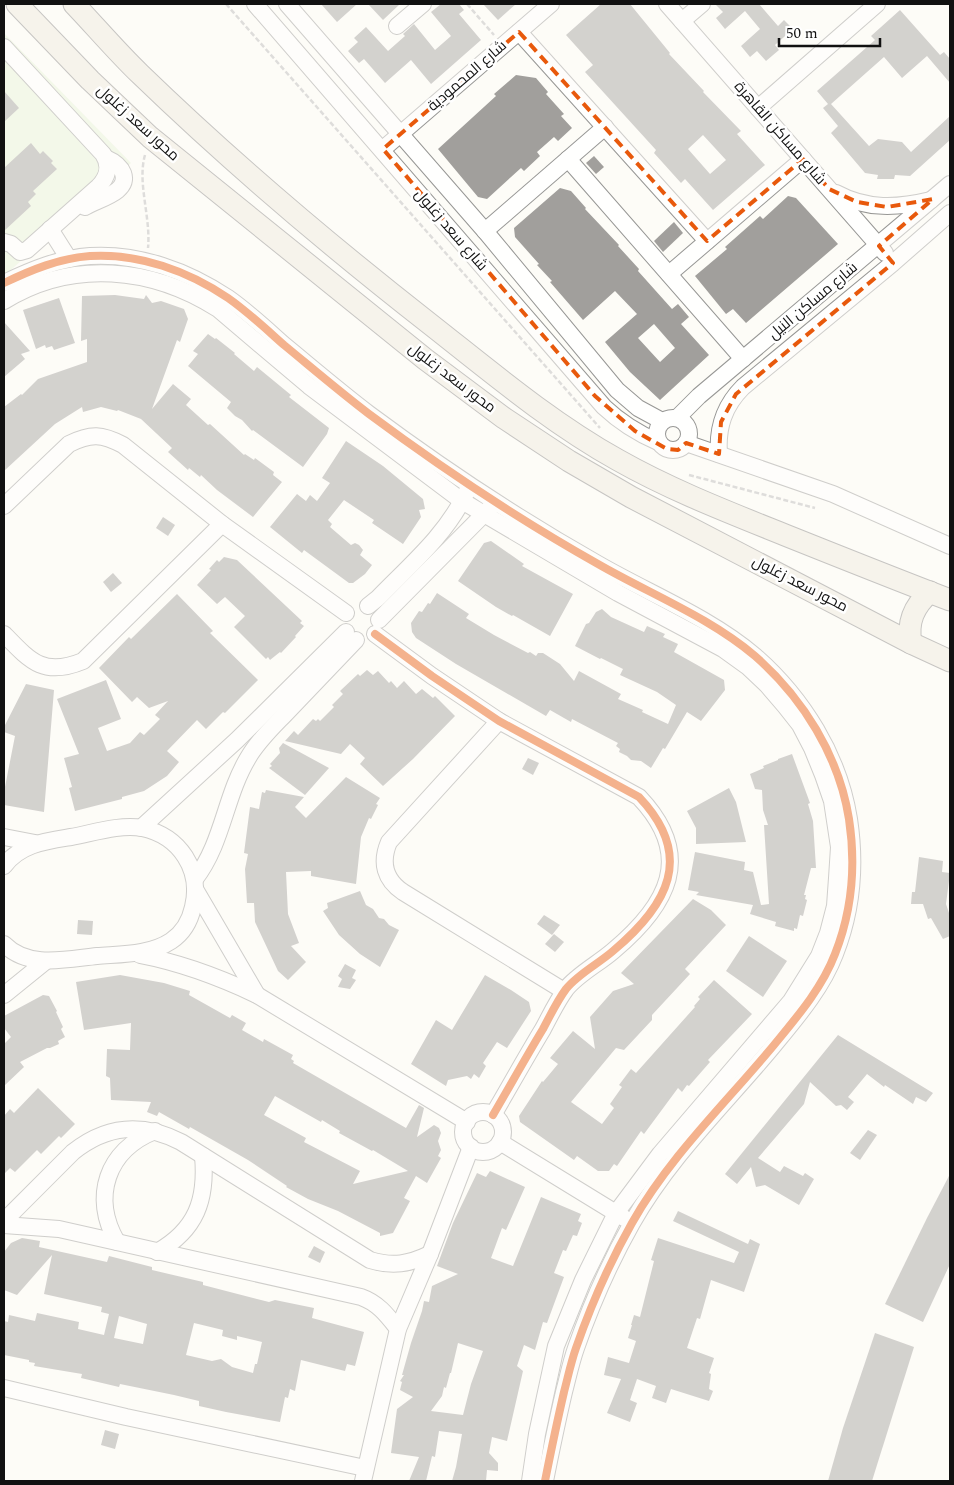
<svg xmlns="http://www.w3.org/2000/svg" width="954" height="1485" viewBox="0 0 954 1485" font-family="Spectral,Cairo,serif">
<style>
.green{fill:#e7f3d7}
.building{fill:#a19f9c;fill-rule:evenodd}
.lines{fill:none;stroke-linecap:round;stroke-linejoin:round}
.minor-casing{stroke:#979795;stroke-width:18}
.major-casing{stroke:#858482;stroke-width:23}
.path{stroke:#b9b9b8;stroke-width:2.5;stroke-dasharray:5 2.5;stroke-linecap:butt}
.minor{stroke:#fffffe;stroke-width:16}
.major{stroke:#ede9dc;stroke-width:21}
.cycleway-casing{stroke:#fff;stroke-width:11}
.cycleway{stroke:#e8590c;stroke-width:8}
.marked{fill:none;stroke:#e8590c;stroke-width:4;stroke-dasharray:10 6;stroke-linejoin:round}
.labels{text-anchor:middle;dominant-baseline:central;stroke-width:5;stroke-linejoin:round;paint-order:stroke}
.street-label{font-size:15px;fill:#111;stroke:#fff}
</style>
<rect width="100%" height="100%" fill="#fdfcf7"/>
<!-- green -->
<polygon class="green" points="4,33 131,163 4,276"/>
<!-- building -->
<g class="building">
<polygon points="321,4 357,4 337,22"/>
<polygon points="368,4 400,4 383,20"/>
<polygon points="441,4 459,4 464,10 459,14 481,40 431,84 411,60 385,83 364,59 359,63 348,51 358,42 354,38 366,27 388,51 405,36 403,34 414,24 435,50 451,36 431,12"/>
<polygon points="483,4 516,4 498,20"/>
<path d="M 601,4 L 630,4 L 670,53 L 669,54 L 704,91 L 703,92 L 741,131 L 737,134 L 765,165 L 713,210 L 685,179 L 681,183 L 654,153 L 656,150 L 585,72 L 593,65 L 566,35 ZM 703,135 L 726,160 L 710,174 L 688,149 Z"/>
<polygon points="715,4 759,4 778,26 784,20 793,29 775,45 779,50 766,61 757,51 750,57 741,46 760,29 745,11 725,29 716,18 723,12"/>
<polygon points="900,10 940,55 944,52 950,59 950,83 927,56 902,78 884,57 831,104 869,146 878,139 902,142 911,152 950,116 950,140 910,176 895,175 894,179 877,179 878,175 865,173 831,133 838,126 823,108 828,104 817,91 875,40 871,36"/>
<polygon points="516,75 536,78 548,92 546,94 564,114 561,116 572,128 558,141 554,137 537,152 540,156 524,171 521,168 487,199 478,197 438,149 496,96 494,94"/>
<polygon points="4,91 19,108 4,122"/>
<polygon points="31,143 40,154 43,151 53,161 51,163 57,169 33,191 36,194 28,202 31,206 4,231 4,168"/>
<polygon points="594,156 604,167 596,174 586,163"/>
<path d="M 560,188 L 571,191 L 586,208 L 585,209 L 619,245 L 618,246 L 639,269 L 638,271 L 672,309 L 678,304 L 689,317 L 681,324 L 709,355 L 660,400 L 630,372 L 605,342 L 637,314 L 615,291 L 583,320 L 550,282 L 552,281 L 537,265 L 539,264 L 515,237 L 514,228 ZM 654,324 L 675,348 L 660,362 L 638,338 Z"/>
<polygon points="788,196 796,198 838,244 746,323 733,309 726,314 695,276 727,249 725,247 760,216 763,219"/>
<polygon points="674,222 683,233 663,252 654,241"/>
<polygon points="115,295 144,299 146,295 152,303 161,301 184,309 188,319 180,342 177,340 152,409 173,384 191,399 186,405 208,425 210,424 244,455 245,454 254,460 255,458 274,472 273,475 282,482 253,517 217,490 201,475 200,477 189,468 188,470 168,452 172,448 141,419 118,410 117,411 101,407 83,412 82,407 55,424 4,471 4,407 21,394 22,395 38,379 87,362 87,339 81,341 82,296"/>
<polygon points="59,298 75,343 54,350 52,346 46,348 45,345 36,349 23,310"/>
<polygon points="4,322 30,351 21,354 25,359 4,377"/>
<polygon points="208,334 215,339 216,338 235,353 234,354 254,371 257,367 291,395 289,397 329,428 327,434 303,467 253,430 252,431 242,420 235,416 227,408 231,402 188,366 198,354 193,351"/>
<polygon points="346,441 383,466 423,499 425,509 419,510 421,517 403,544 372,523 374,520 344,500 328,520 332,524 330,527 351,545 355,543 359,545 363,550 360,555 372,565 365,574 353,583 349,583 304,550 302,553 270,527 297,494 306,501 310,495 317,501 330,483 322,478"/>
<polygon points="163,517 175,525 168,536 156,528"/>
<polygon points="491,541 524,564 522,566 573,594 550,636 513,615 512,616 496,607 458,581 484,543"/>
<polygon points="224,557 237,560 302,621 300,623 304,626 295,636 296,637 281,653 280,652 270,660 268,657 266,659 234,627 245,616 225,597 217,604 197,585 211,570 209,569 217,560 219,562"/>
<polygon points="113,573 122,583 111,592 103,582"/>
<polygon points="437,593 469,614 466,618 494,635 528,653 530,652 536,656 538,653 543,653 560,664 574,681 579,671 621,694 618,699 643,710 642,712 668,724 676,705 657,692 620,675 623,669 601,658 600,659 575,646 586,624 589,623 596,612 602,609 611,617 644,632 647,626 665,634 663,637 678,644 674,652 724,680 725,690 701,721 687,712 665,749 663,748 651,768 641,761 631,760 627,756 619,752 620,749 616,746 618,743 572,719 571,722 550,710 546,716 456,664 416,638 412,632 411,623 419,611 422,612 428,603 430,604"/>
<polygon points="177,594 213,631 210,633 258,680 225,713 223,712 206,729 197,720 167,751 179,762 167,776 144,791 122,797 122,799 75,811 69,788 72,787 64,758 79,754 57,699 106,680 121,719 98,728 107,751 130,743 140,732 144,735 160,719 155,715 168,701 149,708 137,697 132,702 99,668 129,637 131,639"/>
<polygon points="367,670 373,675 378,671 389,683 391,681 397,688 404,681 416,694 422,689 433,698 435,696 455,716 413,759 383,786 360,764 365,758 350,744 341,754 285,741 294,731 298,735 313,719 316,721 318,719 320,721 334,707 332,705 343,694 340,691 358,674 360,676"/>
<polygon points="26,684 54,690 44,812 4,805 4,792 15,736 4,732 4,727"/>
<polygon points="283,743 329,768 305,795 269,768 272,766 270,764 280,753 279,748"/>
<polygon points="792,754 810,803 808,804 813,821 816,868 811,868 804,895 806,895 805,899 807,900 803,916 800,915 797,929 794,928 794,931 775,926 776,922 750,914 753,905 696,895 699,892 688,890 695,852 745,862 744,870 753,872 761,905 769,904 764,825 768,825 763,810 762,790 755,789 750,774 764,768 763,766 778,760 778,759"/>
<polygon points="528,758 539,763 533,775 522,769"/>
<polygon points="346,777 380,798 376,804 378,805 371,819 369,818 361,837 356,884 311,876 311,871 286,872 288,914 299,943 291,946 306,962 288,980 278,971 255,922 254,903 247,903 245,869 248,854 244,853 250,807 259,809 262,792 265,793 266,790 304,797 295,807 306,818"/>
<polygon points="729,788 736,802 746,842 696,844 696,828 687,811"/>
<polygon points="919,857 943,861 942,872 950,873 946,904 950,916 950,936 943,939 931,918 928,919 923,904 911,904 912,892 915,892"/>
<polygon points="360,891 366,905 373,909 379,918 384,919 389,925 399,930 380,967 360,954 339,935 323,911 328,908 327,903"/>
<polygon points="693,899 711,910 726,925 685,969 690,974 652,1015 652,1020 624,1050 616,1048 571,1102 602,1124 614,1108 610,1104 622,1087 619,1085 631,1069 636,1073 695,1007 694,1006 700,999 698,997 714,980 752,1014 708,1060 710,1062 689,1086 687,1085 682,1092 678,1088 644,1134 641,1131 617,1166 614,1164 609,1171 598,1171 577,1156 574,1160 520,1122 519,1116 542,1081 543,1082 558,1064 550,1058 573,1031 595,1049 590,1017 613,991 634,984 621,973"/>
<polygon points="544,915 560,925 552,935 537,924"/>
<polygon points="78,920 93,921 92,935 77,934"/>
<polygon points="554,934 564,942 555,952 545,944"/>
<polygon points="749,936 787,961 763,997 726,971"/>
<polygon points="345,964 356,970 352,978 356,980 350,989 338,987 342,979 338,976"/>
<path d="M 120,975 L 164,983 L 190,991 L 189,995 L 230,1018 L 232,1015 L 246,1023 L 242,1030 L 263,1042 L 264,1039 L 293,1055 L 291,1059 L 294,1061 L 293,1063 L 406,1128 L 419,1105 L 424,1108 L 417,1137 L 434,1125 L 439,1128 L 441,1133 L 438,1141 L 441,1150 L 438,1156 L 441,1158 L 427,1183 L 416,1176 L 404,1198 L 410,1201 L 393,1233 L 380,1236 L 380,1233 L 338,1211 L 308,1199 L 286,1187 L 287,1186 L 248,1160 L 190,1127 L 189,1129 L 159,1112 L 157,1116 L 147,1112 L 151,1102 L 111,1100 L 110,1078 L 106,1076 L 107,1049 L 130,1050 L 131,1023 L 84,1030 L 76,982 ZM 275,1096 L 321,1122 L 322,1120 L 340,1131 L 339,1133 L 372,1151 L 373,1150 L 408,1171 L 353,1184 L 360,1171 L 304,1142 L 306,1138 L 264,1115 Z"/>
<polygon points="485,975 511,990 529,1002 531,1011 507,1048 497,1042 483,1063 486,1066 479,1078 474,1074 471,1079 467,1076 448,1080 446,1086 411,1064 436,1020 452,1030"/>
<polygon points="43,995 49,996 57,1011 56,1012 63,1027 61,1029 65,1037 58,1041 59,1044 50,1048 47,1048 20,1062 24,1067 4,1086 4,1044 11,1037 4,1028 4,1016"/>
<polygon points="838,1035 933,1093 926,1102 916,1097 913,1104 885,1085 884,1087 867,1074 848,1097 854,1102 847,1110 841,1105 836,1106 810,1082 804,1104 758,1158 780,1172 784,1166 803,1176 805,1173 814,1179 799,1205 765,1185 756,1187 751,1167 737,1184 725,1174"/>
<polygon points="38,1088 75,1124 61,1138 59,1136 41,1154 37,1150 15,1172 10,1168 4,1174 4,1116 10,1109 14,1113"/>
<polygon points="868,1130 877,1135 860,1160 850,1153"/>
<path d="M 490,1171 L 525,1187 L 506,1230 L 502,1228 L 491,1258 L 513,1266 L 541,1197 L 581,1214 L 578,1221 L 582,1223 L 577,1236 L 573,1235 L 566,1251 L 563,1250 L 554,1273 L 564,1277 L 547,1323 L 543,1322 L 535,1350 L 524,1345 L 517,1366 L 523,1371 L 507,1441 L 492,1437 L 489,1453 L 498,1463 L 498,1471 L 487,1470 L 486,1481 L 452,1481 L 456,1467 L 462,1434 L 439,1431 L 435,1457 L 432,1456 L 426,1481 L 409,1481 L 419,1457 L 391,1453 L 397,1409 L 413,1397 L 400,1390 L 402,1382 L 400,1381 L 404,1375 L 402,1375 L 411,1343 L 422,1311 L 424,1301 L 429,1302 L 432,1286 L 458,1274 L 437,1266 L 453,1223 L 477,1173 L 486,1177 ZM 458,1343 L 483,1351 L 471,1384 L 463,1415 L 431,1411 L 442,1396 L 444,1387 L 446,1388 L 450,1373 L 451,1373 Z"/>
<polygon points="950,1174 950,1264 923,1322 885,1304 927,1218"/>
<polygon points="678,1211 748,1244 750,1239 760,1244 744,1292 711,1280 700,1319 697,1318 687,1348 714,1358 709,1373 711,1374 709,1389 713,1391 709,1401 671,1389 666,1403 652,1398 656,1386 637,1379 630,1400 637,1403 630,1422 607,1413 621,1379 604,1375 608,1357 629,1363 636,1341 628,1338 632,1325 631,1325 634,1315 640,1317 654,1261 651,1260 658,1238 734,1263 739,1252 673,1221"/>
<path d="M 22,1238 L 40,1241 L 39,1247 L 107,1262 L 109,1256 L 152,1267 L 152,1270 L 203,1282 L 203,1285 L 269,1302 L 275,1300 L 314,1308 L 312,1318 L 364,1332 L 355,1366 L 347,1364 L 345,1371 L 301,1360 L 295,1391 L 290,1389 L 288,1398 L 285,1397 L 280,1422 L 226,1412 L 199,1406 L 199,1401 L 174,1395 L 120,1384 L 119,1387 L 81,1378 L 82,1374 L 34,1366 L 35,1363 L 29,1362 L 29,1360 L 4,1355 L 4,1321 L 8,1322 L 9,1315 L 35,1321 L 37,1313 L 79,1322 L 78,1329 L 104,1335 L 109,1314 L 101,1312 L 102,1307 L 44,1294 L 52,1255 L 17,1295 L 4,1290 L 4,1252 L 11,1243 ZM 119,1316 L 147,1324 L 143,1344 L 114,1338 ZM 194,1323 L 223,1330 L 222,1336 L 237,1340 L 237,1336 L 262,1342 L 257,1364 L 255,1364 L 253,1373 L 232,1367 L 221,1359 L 212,1361 L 186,1355 Z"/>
<polygon points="314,1246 325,1252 320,1263 308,1257"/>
<polygon points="875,1333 914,1347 872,1481 828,1481 843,1428"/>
<polygon points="105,1430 119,1434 115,1449 101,1445"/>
</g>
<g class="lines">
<defs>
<g id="minor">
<path d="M 255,4 L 604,407 C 620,422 637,433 658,442"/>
<polyline points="287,4 485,231 617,390 638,408 662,421"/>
<polyline points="667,4 885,253"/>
<polyline points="682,21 702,4"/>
<polyline points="397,26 423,4"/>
<polyline points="519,32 707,241"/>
<path d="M 4,47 L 103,154 C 111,166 108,177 98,187 L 27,250 L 20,252 L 11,244 L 4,242"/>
<polyline points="758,108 877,4"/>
<polyline points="383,149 551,4"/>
<polyline points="568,159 743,359"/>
<path d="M 836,193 C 867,210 898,208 931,200"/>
<path d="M 85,207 C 97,199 130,193 123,173 C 120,165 113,161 106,158"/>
<polyline points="50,229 69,259"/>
<polyline points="485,231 605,127"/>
<polyline points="669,274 803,159"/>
<path d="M 4,283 C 31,270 60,258 90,256 C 139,253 188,271 228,298 C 248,312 266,329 284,345 C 312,368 340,392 369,414 C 443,469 518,519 598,564 C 650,594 709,617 755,656 C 803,698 839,756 849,819 C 856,865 852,911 835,954 C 822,988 797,1017 774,1045 C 726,1103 670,1156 632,1223 C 610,1262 591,1305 576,1348 C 571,1362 568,1377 564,1392 C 557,1422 551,1451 545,1481"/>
<path d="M 4,301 C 72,259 152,267 218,309 L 309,386 L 462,501 L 618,593 L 723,649 L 748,667 L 767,685 L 785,706 L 800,725 L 812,748 L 823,775 L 832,801 L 839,847 L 837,878 L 835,906 L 828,933 L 819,956 L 791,1001 L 660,1154 L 616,1213 L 583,1280 L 556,1346 L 537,1434 L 530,1481"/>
<circle cx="673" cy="434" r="16"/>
<polyline points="677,418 699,396 950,184"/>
<polyline points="686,443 833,494 950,546"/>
<path d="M 719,454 C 717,427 724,406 743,387 L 893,263 L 950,213"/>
<path d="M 4,506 L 69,444 C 91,433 102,434 123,445 L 222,524 L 346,613"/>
<path d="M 368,606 L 378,598 C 410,565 446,535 466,493"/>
<polyline points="379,620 490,508"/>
<path d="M 4,634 C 31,662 44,677 83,661 L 222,524"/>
<path d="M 375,634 L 432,676 L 499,721 L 639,797 C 695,856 668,905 613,951 C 598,964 578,974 566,989 C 557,1001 550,1016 543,1029 C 526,1057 510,1086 493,1115"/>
<path d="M 499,721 L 389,842 C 380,863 385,880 403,892 L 564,991"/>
<polyline points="141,828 237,740 346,632"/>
<polyline points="4,837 35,843"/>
<path d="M 4,866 C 20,844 46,841 71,837 C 93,833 120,824 142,828 C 180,836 202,870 193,907 C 190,921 183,933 171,941 C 150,955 121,954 97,956 C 67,959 28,969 4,944"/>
<path d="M 195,879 C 223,843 225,796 248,758 C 259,739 276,724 290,709 C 312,686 334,663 356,640"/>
<polyline points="195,889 257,995"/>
<path d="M 140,955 C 182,963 219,977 257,995 L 467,1122"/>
<polyline points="4,995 46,961"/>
<circle cx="483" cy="1132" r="20"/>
<polyline points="500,1142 624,1218"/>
<path d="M 4,1221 L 73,1152 C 107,1125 142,1122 181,1142 L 370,1260 C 393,1267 409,1264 430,1254"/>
<path d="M 4,1225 L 59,1229 L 361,1297 C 378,1303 387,1315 398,1329"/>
<path d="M 117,1242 C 91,1197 107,1150 155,1131"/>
<path d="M 157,1252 C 196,1230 207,1200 203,1156"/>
<polyline points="4,1388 126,1417 365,1468"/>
<polyline points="363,1481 398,1329 430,1254 471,1147"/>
</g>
<g id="major">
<polyline points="17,4 90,80 150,137 425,359 504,418 569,461 631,497 911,643 950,661"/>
<path d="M 74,4 C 96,27 117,52 140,74 C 232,163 329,245 430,324 C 491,372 550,422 618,460 C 671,490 728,512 785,535 C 840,557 895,579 950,600"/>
<path d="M 911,643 C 907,622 914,606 930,592"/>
</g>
</defs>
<!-- minor casing -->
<use href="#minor" class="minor-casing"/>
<!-- major casing -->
<use href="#major" class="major-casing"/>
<!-- path -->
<g class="path">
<polyline points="226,4 600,428"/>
<polyline points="467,4 494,35"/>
<path d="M 145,155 C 137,183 151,217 148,248"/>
<polyline points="689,475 815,508"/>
</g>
<!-- minor -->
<use href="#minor" class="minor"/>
<!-- major -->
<use href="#major" class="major"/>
<defs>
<g id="cycleway">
<path d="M 4,283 C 31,270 60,258 90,256 C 139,253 188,271 228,298 C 248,312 266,329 284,345 C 312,368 340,392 369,414 C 443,469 518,519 598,564 C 650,594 709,617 755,656 C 803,698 839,756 849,819 C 856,865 852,911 835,954 C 822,988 797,1017 774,1045 C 726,1103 670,1156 632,1223 C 610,1262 591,1305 576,1348 C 571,1362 568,1377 564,1392 C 557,1422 551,1451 545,1481"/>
<path d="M 375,634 L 432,676 L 499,721 L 639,797 C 695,856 668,905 613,951 C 598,964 578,974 566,989 C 557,1001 550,1016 543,1029 C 526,1057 510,1086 493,1115"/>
</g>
</defs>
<!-- cycleway casing -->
<use href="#cycleway" class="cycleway-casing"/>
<!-- cycleway -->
<use href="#cycleway" class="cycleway"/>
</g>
<!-- marked area -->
<path d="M0 0H954V1485H0ZM 519,32 L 707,241 L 803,159 L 829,189 L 857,202 L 887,207 L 933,199 L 879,246 L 893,263 L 736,394 L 721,422 L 719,454 L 686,443 L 678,450 L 667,449 L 635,431 L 595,396 L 383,149 Z" fill="#fdfcf7" fill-opacity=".55" fill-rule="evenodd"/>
<path class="marked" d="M 519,32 L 707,241 L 803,159 L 829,189 L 857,202 L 887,207 L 933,199 L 879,246 L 893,263 L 736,394 L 721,422 L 719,454 L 686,443 L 678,450 L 667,449 L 635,431 L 595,396 L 383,149 Z"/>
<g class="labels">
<!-- street labels -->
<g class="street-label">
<text transform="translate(467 76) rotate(-41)">شارع المحمودية</text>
<text transform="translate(138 123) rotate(42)">محور سعد زغلول</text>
<text transform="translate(780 133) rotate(49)">شارع مساكن القاهرة</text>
<text transform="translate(451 230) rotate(49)">شارع سعد زغلول</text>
<text transform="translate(813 301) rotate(-40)">شارع مساكن النيل</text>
<text transform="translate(452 378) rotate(37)">محور سعد زغلول</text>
<text transform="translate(800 584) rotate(27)">محور سعد زغلول</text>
</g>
</g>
<!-- border -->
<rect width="954" height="1485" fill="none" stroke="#111111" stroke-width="10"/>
<!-- scale -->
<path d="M779 38v8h101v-8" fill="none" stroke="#111111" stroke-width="2.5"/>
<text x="786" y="38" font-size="15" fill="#111111" stroke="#ffffff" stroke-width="4" paint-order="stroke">50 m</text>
</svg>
